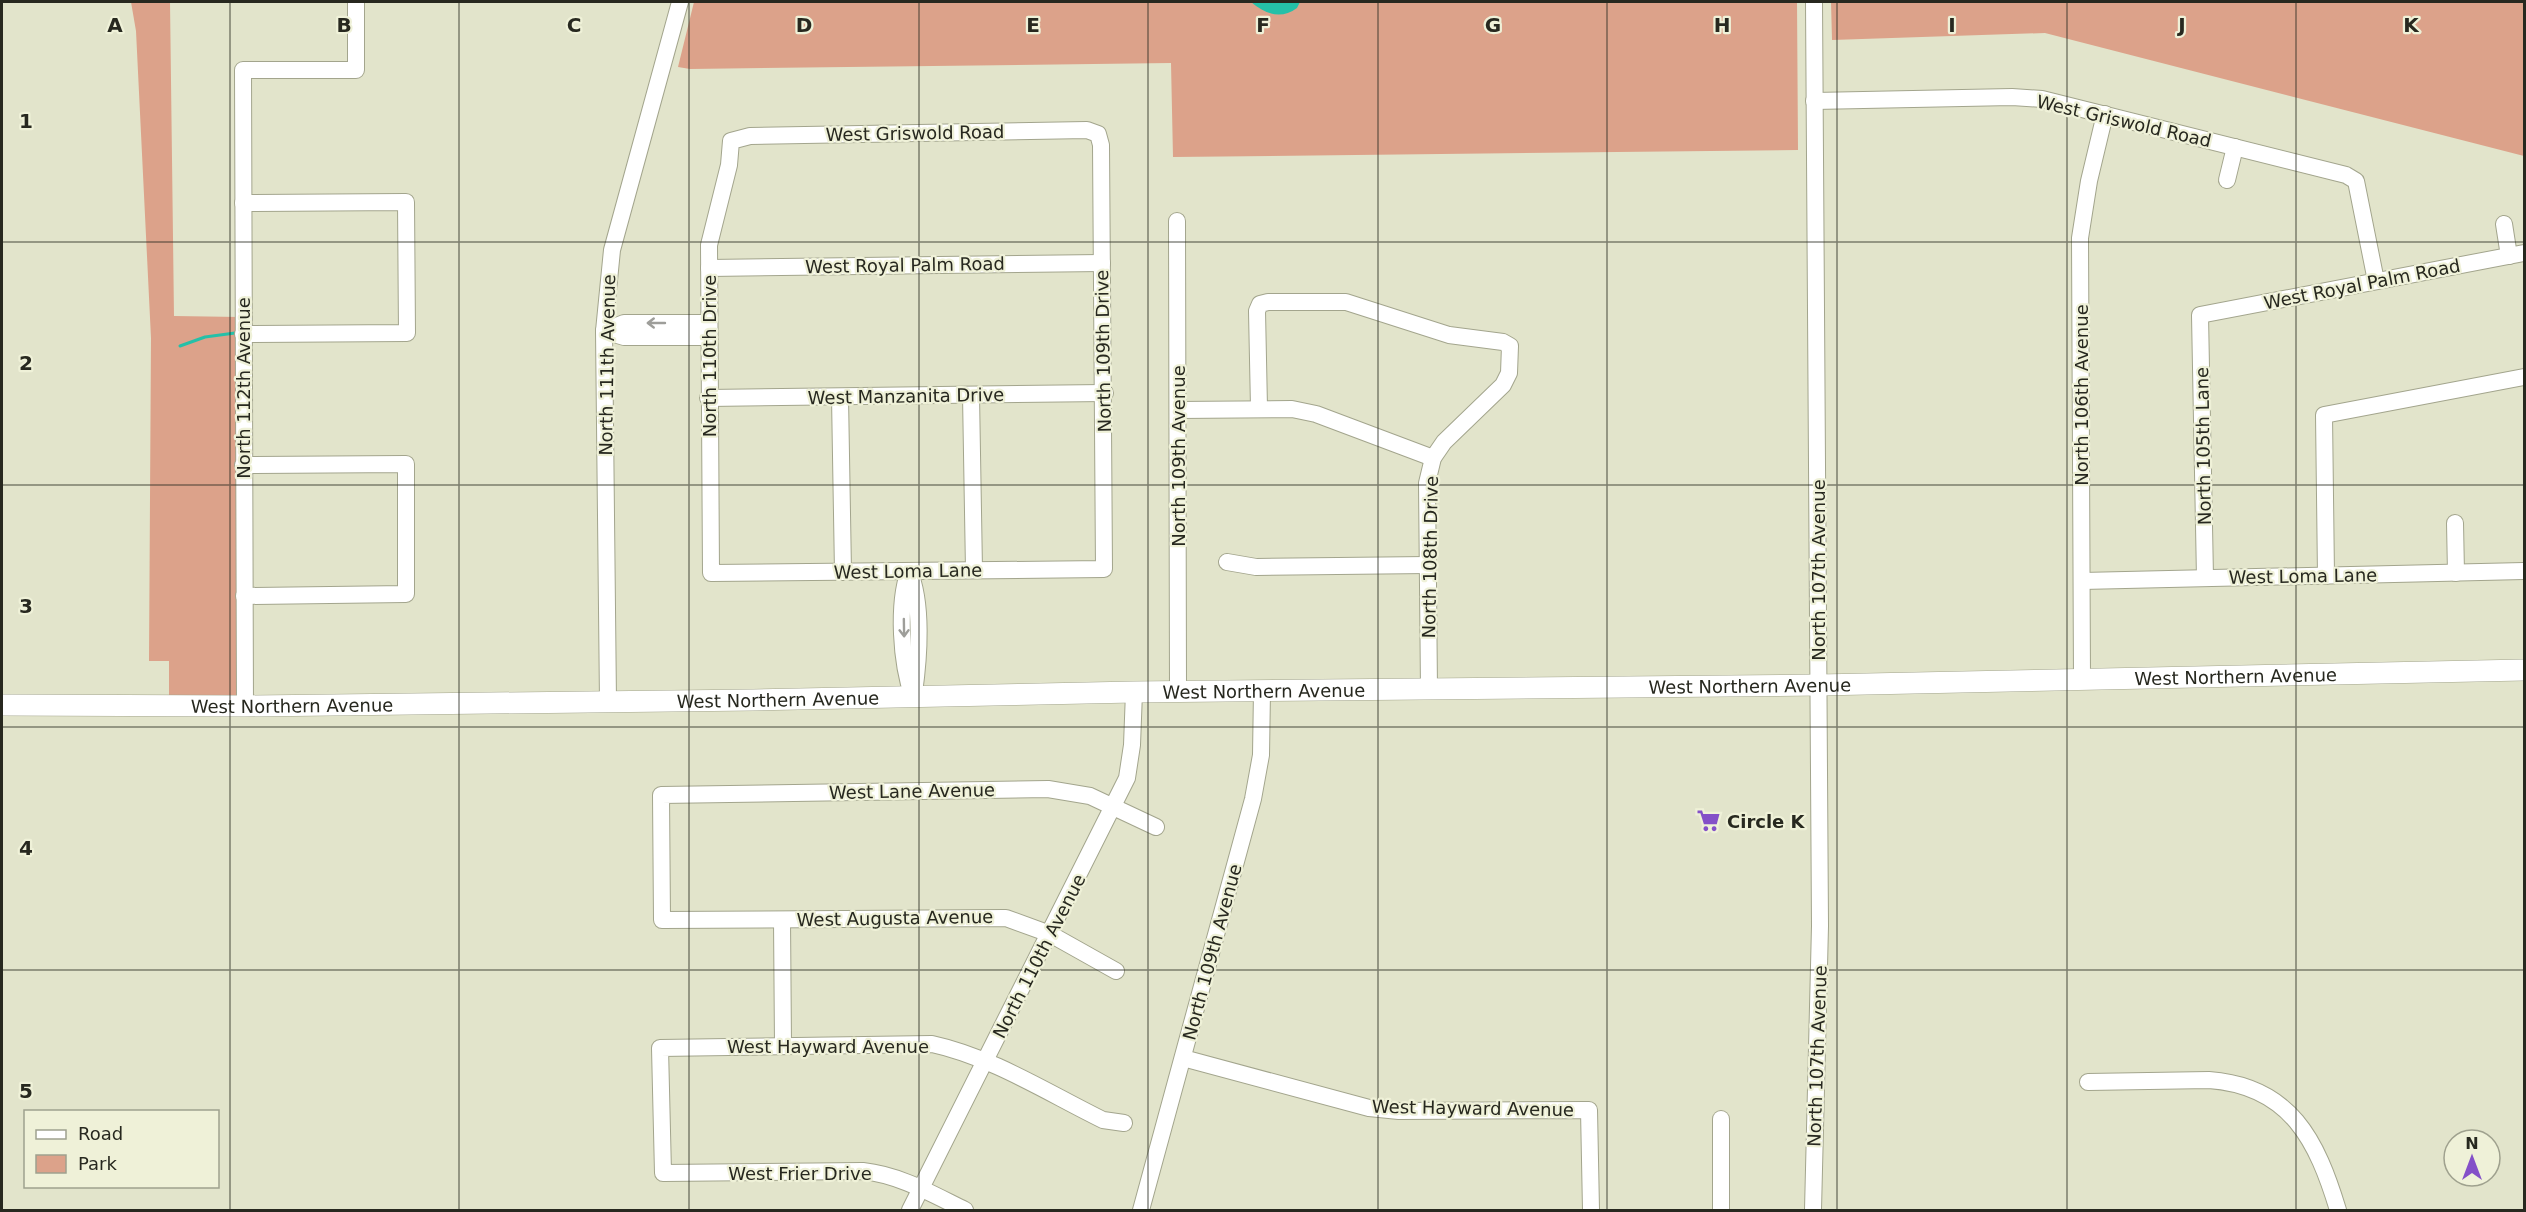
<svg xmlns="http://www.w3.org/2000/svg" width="2526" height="1212" viewBox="0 0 2526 1212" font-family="'DejaVu Sans',sans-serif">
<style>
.green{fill:#dca28a}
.water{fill:#25c0a8}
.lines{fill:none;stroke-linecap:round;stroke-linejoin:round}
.stream{stroke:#25c0a8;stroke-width:3}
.minor-casing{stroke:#a3a58d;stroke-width:18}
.major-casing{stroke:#a3a58d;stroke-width:22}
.minor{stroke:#fff;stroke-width:16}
.major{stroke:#fff;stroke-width:21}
.oneway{stroke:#9e9e9a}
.grid{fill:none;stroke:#27281f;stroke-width:1.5;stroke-opacity:0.55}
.labels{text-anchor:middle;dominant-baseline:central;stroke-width:4.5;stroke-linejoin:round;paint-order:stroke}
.street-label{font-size:18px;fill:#27281f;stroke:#eff1d8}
.poi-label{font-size:18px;font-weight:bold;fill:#27281f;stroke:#eff1d8;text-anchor:start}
.grid-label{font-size:20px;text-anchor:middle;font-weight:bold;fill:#27281f;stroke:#eff1d8;stroke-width:4.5;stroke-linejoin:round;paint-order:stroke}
</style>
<rect width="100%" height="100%" fill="#e2e4cb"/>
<!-- green -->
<g class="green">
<polygon points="131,2 170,2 174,316 240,317 241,698 169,697 169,661 149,661 151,338 136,31"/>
<polygon points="694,2 1797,2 1798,150 1173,157 1171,63 690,69 678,67"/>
<polygon points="1831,2 2524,2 2524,156 2045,33 1832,40"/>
</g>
<!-- water -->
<path class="water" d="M 1251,2 L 1300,2 L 1297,8 C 1281,20 1265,14 1251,2 Z"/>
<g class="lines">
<!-- stream -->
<polyline class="stream" points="180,346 205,337 235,333"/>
<defs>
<g id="minor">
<polyline points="1814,101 2012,97 2042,99 2346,175 2356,181 2376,281"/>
<polygon points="1087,130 1098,134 1101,145 1104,569 711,573 709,245 729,165 731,141 750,136"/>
<polyline points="2227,180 2235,147"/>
<polyline points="243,203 406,202 407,333 243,334"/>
<polyline points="1177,221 1178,692"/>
<polyline points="2504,224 2509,256"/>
<polyline points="709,268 1102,263"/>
<polyline points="604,331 624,323 709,323"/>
<polyline points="604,331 624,337 709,337"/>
<polyline points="971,395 974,570"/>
<polyline points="840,397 843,572"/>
<polyline points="708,398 1105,393"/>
<polyline points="1259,408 1257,311 1260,304 1268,302 1346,302 1449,335 1503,342 1510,346 1509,373 1503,385 1444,442 1433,458 1427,483 1429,689"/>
<polyline points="1178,410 1292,409 1316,414 1433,458"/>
<polyline points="243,465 406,464 406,594 244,596"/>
<polyline points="2455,523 2456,573"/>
<polyline points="1227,562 1256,567 1428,565"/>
<path d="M 909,571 C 897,605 901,663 913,697"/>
<path d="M 909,571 C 923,603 919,658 914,693"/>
<polyline points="2326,576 2324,415 2524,377"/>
<polyline points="2205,578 2200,315 2524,253"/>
<polyline points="2082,581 2524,571"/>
<polyline points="2082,678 2080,238 2089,181 2105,114"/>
<polyline points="608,701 604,331 612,250 680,2"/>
<polyline points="245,706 243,70 356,70 356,2"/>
<polyline points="782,920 783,1045"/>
<polyline points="1116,971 1050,934 1006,918 662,920 661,795 1048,789 1090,796 1156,827"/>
<polyline points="1183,1058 1369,1108 1399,1111 1589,1110 1591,1210"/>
<path d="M 2088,1082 L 2209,1080 C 2291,1086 2317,1141 2338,1210"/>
<polyline points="1721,1119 1721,1210"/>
<polyline points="910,1210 1127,778 1132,745 1134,692"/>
<path d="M 965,1210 C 932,1194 900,1175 863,1171 L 663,1173 L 660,1048 L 932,1044 C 992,1057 1048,1093 1103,1120 L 1124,1123"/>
<polyline points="1141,1210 1253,799 1261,755 1262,691"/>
<polyline points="1813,1210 1820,926 1814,2"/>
</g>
<g id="major">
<path id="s1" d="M 2,705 L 245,706 L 753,700 L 1134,692 L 1819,685 L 2524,670"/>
</g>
</defs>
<!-- minor casing -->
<use href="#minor" class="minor-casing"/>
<!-- major casing -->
<use href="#major" class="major-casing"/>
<!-- minor -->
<use href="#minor" class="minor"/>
<!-- major -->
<use href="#major" class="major"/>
</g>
<!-- one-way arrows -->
<defs><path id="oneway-shaft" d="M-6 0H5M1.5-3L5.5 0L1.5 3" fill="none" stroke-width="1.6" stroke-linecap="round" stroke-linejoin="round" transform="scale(1.5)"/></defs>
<g class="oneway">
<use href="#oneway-shaft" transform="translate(656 323) rotate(180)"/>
<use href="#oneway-shaft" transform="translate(904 628) rotate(89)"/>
</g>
<!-- grid -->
<path class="grid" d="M 230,2 L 230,1210M 459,2 L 459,1210M 689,2 L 689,1210M 919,2 L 919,1210M 1148,2 L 1148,1210M 1378,2 L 1378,1210M 1607,2 L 1607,1210M 1837,2 L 1837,1210M 2067,2 L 2067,1210M 2296,2 L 2296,1210M 2,242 L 2524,242M 2,485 L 2524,485M 2,727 L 2524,727M 2,970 L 2524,970"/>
<!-- icons -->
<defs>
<symbol id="supermarket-bare" viewBox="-9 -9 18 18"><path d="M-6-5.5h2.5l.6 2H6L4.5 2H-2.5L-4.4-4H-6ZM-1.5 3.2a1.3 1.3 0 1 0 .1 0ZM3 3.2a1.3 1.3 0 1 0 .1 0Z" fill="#8450c8" stroke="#eff1d8" stroke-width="2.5" paint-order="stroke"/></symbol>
</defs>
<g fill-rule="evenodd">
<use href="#supermarket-bare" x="1692" y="804" width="33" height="33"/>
</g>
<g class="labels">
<!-- street labels -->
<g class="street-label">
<text transform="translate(2124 121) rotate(13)">West Griswold Road</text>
<text transform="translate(915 133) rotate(-1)">West Griswold Road</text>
<text transform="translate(905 265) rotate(-1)">West Royal Palm Road</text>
<text transform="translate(2362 284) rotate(-11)">West Royal Palm Road</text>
<text transform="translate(1103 351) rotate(-91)">North 109th Drive</text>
<text transform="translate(709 356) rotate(-90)">North 110th Drive</text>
<text transform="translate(607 365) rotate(-89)">North 111th Avenue</text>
<text transform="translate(243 388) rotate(-90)">North 112th Avenue</text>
<text transform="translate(2081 395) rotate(-90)">North 106th Avenue</text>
<text transform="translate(906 396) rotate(-1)">West Manzanita Drive</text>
<text transform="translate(2203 446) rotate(-91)">North 105th Lane</text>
<text transform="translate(1178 456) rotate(-90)">North 109th Avenue</text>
<text transform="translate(1430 557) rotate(-89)">North 108th Drive</text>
<text transform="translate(1818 570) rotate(-90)">North 107th Avenue</text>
<text transform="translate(908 571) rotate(-1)">West Loma Lane</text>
<text transform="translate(2303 576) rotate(-1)">West Loma Lane</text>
<text stroke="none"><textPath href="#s1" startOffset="2234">West Northern Avenue</textPath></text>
<text stroke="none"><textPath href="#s1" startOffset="1748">West Northern Avenue</textPath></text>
<text stroke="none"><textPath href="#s1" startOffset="1262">West Northern Avenue</textPath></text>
<text stroke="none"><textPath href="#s1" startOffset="776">West Northern Avenue</textPath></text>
<text stroke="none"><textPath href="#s1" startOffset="290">West Northern Avenue</textPath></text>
<text transform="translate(912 791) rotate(-1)">West Lane Avenue</text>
<text transform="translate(895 918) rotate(-1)">West Augusta Avenue</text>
<text transform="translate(1212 952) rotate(-75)">North 109th Avenue</text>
<text transform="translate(1039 956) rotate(-63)">North 110th Avenue</text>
<text x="828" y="1046">West Hayward Avenue</text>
<text transform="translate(1817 1056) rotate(-88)">North 107th Avenue</text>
<text transform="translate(1473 1108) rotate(1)">West Hayward Avenue</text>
<text x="800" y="1173">West Frier Drive</text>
</g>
<!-- poi labels -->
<g class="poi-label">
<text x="1727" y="821">Circle K</text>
</g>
</g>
<g class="grid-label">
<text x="115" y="32">A</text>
<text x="344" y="32">B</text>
<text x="574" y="32">C</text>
<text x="804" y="32">D</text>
<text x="1033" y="32">E</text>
<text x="1263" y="32">F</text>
<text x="1493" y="32">G</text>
<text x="1722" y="32">H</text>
<text x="1952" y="32">I</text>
<text x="2182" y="32">J</text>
<text x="2411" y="32">K</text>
<text x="26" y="128">1</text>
<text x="26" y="370">2</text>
<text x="26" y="613">3</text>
<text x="26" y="855">4</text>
<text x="26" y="1098">5</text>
</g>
<!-- border -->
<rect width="2526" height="1212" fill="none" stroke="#27281f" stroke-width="6"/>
<!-- legend -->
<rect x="24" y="1110" width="195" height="78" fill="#eff1d8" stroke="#9fa18e" stroke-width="1.5"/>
<rect x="36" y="1130" width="30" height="9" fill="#ffffff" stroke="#9fa18e" stroke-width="1.5"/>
<text x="78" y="1140" font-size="18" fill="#27281f">Road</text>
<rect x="36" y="1155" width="30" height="18" fill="#dca28a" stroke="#9fa18e" stroke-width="1.5"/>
<text x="78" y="1170" font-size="18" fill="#27281f">Park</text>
<!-- north arrow -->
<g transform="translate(2472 1158)"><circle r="28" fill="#eff1d8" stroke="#9fa18e" stroke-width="1.5"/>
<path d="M0-4.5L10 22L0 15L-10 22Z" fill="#8450c8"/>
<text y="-9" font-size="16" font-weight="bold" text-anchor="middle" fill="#27281f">N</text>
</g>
</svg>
